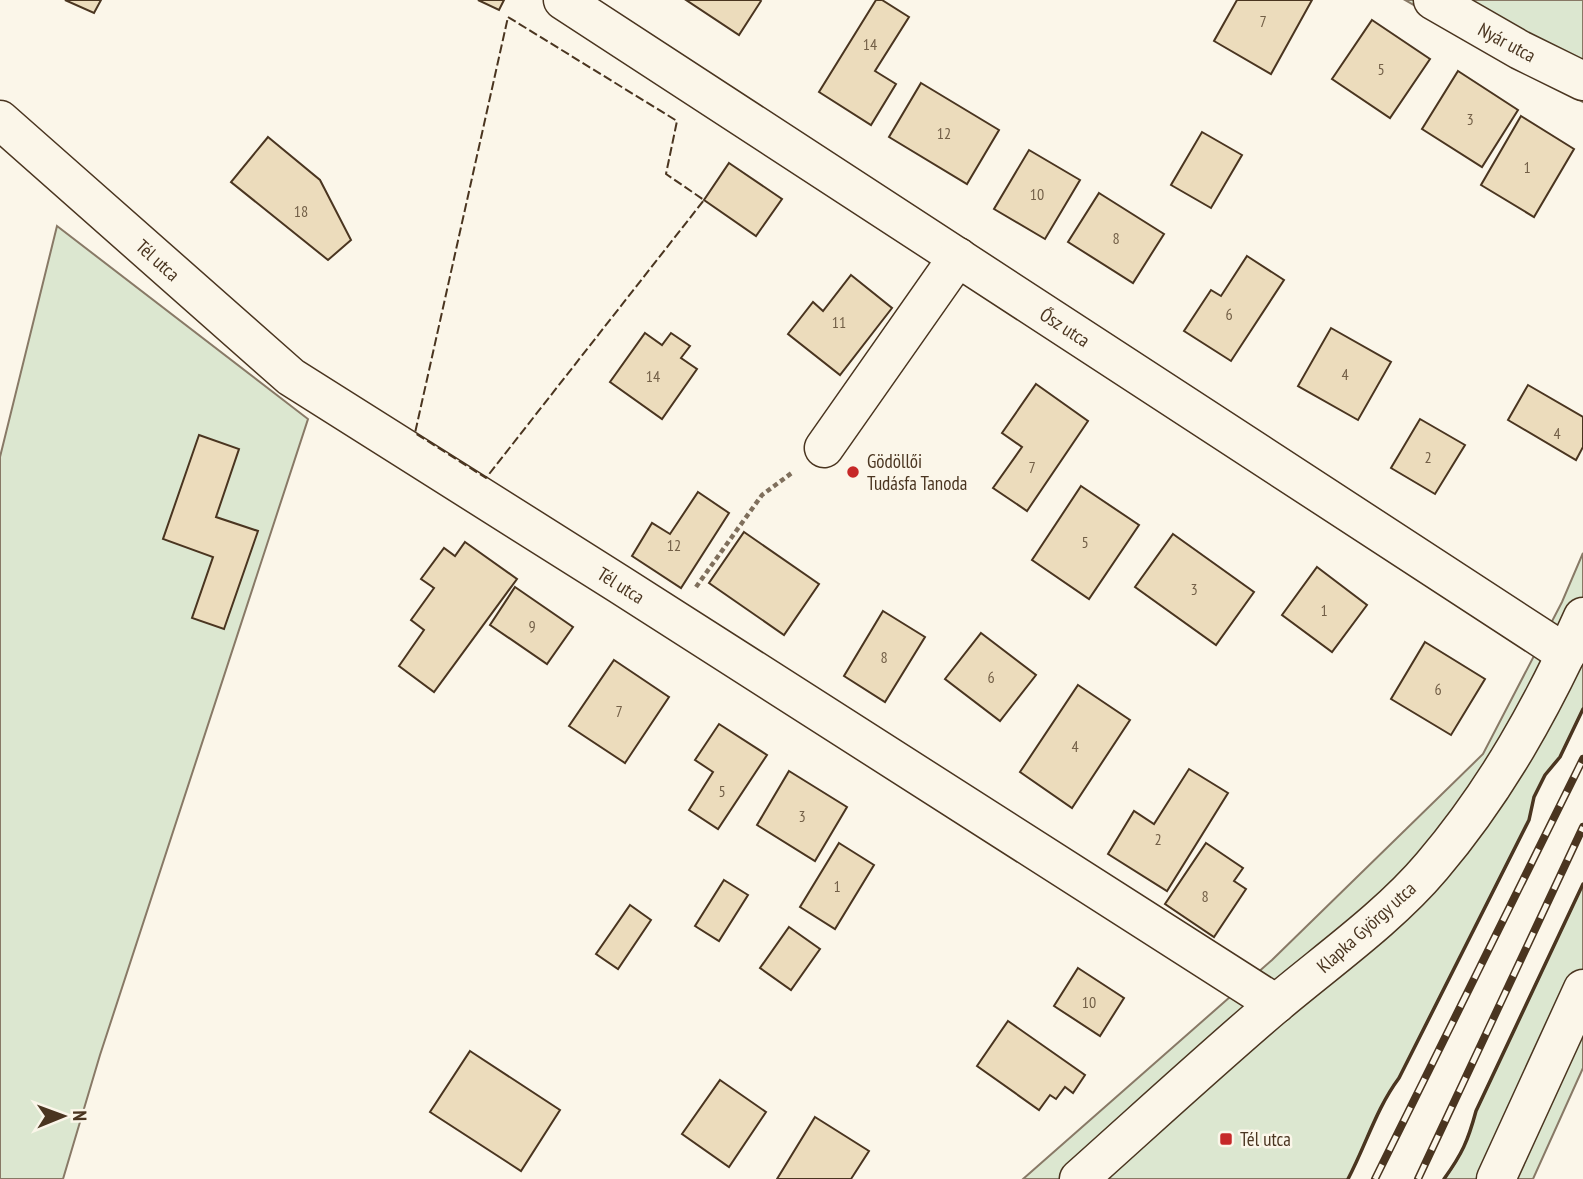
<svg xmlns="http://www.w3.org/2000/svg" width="1583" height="1179" viewBox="0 0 1583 1179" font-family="'PT Sans Narrow',sans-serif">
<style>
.green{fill:#dce7d0;stroke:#887966;stroke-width:2}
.building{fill:#ecdcbc;stroke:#4a3520;stroke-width:2}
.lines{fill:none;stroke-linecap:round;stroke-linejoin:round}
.minor-casing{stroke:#4a3520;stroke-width:41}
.path{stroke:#7f6f5c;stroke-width:4.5;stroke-dasharray:5 3.5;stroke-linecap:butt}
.minor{stroke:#fbf6e9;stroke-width:38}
.rail-casing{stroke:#4a3520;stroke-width:8}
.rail{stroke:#fbf6e9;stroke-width:5;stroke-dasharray:16;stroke-linecap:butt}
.fence{stroke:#4a3520;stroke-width:2;stroke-dasharray:9 3.5;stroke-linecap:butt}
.wall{stroke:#4a3520;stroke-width:3.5}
.poi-dot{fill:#c62828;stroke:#fbf6e9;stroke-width:2.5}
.labels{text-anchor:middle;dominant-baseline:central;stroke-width:5;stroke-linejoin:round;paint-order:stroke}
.number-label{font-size:16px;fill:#725f47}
.street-label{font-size:19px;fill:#4a3520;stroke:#fbf6e9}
.poi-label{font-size:19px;fill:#4a3520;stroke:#fbf6e9;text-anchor:start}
</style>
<rect width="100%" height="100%" fill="#fbf6e9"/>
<!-- green -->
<g class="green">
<polygon points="1405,0 1583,0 1583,102"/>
<polygon points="57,226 308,419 100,1055 63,1179 0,1179 0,457"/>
<path d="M 1583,553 L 1583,709 L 1560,757 L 1545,775 L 1534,797 L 1529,820 L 1399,1078 C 1376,1109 1366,1145 1348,1179 L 1023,1179 L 1272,960 L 1483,754 L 1562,602 Z"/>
<path d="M 1583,884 L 1583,1068 L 1533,1179 L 1444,1179 C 1461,1157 1469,1137 1476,1111 Z"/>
</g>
<!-- building -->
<g class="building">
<polygon points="65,0 101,0 94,13"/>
<polygon points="478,0 504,0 499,10"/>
<polygon points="686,0 760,0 761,1 739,35"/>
<polygon points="876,0 882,0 909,17 875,71 896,84 871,125 819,92"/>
<polygon points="1237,0 1312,0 1271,74 1214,41"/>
<polygon points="1372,20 1430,59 1390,118 1332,79"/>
<polygon points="1458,71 1518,110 1482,167 1422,129"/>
<polygon points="921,83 999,130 967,184 889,137"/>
<polygon points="1521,116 1574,149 1534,217 1481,185"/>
<polygon points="1202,132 1242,155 1211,208 1171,185"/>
<polygon points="268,137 320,180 351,240 328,260 231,182"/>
<polygon points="1029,150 1080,180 1045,239 994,209"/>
<polygon points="729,163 782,199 756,236 704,200"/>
<polygon points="1099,193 1164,234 1133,283 1068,242"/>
<polygon points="1247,256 1284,280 1231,361 1184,331 1211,290 1221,296"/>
<polygon points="851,275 892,308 840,375 788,334 813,302 823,311"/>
<polygon points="1331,328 1391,362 1358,420 1298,386"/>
<polygon points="645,333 662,345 671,333 690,346 681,358 697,369 662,419 610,382"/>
<polygon points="1036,384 1088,421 1027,511 993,488 1022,447 1002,433"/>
<polygon points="1528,385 1583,417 1583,447 1576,460 1508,420"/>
<polygon points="1420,419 1465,445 1435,494 1391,468"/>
<polygon points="199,435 239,449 216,517 258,531 224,629 192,618 213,557 163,539"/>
<polygon points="1081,486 1139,525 1089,599 1032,560"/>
<polygon points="698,492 729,513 681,588 632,556 652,523 670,534"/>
<polygon points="744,532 819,584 784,635 709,583"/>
<polygon points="1173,534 1254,592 1216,645 1135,587"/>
<polygon points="465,542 517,579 434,692 399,666 424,630 411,620 434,588 421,579 444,548 455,556"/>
<polygon points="1317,567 1367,605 1332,652 1282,615"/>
<polygon points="515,587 573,627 547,664 490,625"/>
<polygon points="883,611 925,637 885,702 844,676"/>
<polygon points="981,633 1036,675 1000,721 945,679"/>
<polygon points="1425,642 1485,679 1451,735 1391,699"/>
<polygon points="614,660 669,697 625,763 569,726"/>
<polygon points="1078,685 1130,720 1072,808 1020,772"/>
<polygon points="719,724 767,755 718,829 689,810 713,772 695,760"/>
<polygon points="1189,769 1228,793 1167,891 1108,854 1134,811 1154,824"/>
<polygon points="789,771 847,807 815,861 757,825"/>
<polygon points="839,843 874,865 835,929 800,907"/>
<polygon points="1206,843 1243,868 1234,881 1246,889 1214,937 1165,904"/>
<polygon points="724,880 748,895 719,941 695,926"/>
<polygon points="630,905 651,920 618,969 596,954"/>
<polygon points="789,927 820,949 791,990 760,968"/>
<polygon points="1078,968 1124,998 1100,1036 1054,1006"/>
<polygon points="1008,1021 1085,1075 1073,1093 1065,1087 1056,1099 1050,1095 1039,1110 977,1066"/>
<polygon points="470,1051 560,1110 521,1171 430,1112"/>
<polygon points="720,1080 766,1112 729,1167 682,1134"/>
<polygon points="815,1117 869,1151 851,1179 777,1179"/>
</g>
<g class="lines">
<defs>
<g id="minor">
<polyline points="563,0 1566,654"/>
<polyline points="1433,0 1520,50 1583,81"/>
<polyline points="0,120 291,377 619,584 1276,1004"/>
<polyline points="824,448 958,257"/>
<path d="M 1079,1179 C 1145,1120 1210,1060 1277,1003 C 1328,960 1389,917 1432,866 C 1496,791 1543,706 1583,617"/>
<polyline points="1496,1179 1583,989"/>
</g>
</defs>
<!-- minor casing -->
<use href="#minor" class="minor-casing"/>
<!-- path -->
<polyline class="path" points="696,587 762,495 793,472"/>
<!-- minor -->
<use href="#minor" class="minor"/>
<defs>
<g id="rail">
<polyline points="1375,1179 1583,759"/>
<polyline points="1418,1179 1583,827"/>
</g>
</defs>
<!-- rail casing -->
<use href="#rail" class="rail-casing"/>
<!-- rail -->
<use href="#rail" class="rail"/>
<!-- fence -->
<polygon class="fence" points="508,17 677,121 666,174 704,200 486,478 415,433"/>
<!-- wall -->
<g class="wall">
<path d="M 1348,1179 C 1366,1145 1376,1109 1399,1078 L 1529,820 L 1534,797 L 1545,775 L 1560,757 L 1583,709"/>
<path d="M 1444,1179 C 1462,1154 1468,1141 1476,1111 L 1583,884"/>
</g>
</g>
<!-- markers -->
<g class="poi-dot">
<circle cx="853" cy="472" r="7"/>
<rect x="1219" y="1132" width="14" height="14" rx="3.5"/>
</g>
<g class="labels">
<!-- number labels -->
<g class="number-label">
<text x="1263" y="21">7</text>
<text x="870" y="44">14</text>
<text x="1381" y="69">5</text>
<text x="1470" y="119">3</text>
<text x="944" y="133">12</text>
<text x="1527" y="167">1</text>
<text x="1037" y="194">10</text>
<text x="301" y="211">18</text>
<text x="1116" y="238">8</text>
<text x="1229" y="314">6</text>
<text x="839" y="322">11</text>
<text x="1345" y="374">4</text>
<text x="653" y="376">14</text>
<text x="1557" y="433">4</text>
<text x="1428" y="457">2</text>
<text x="1032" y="467">7</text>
<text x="1085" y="542">5</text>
<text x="674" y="545">12</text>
<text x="1194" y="589">3</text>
<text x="1324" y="610">1</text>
<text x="532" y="626">9</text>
<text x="884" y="657">8</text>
<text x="991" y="677">6</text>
<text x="1438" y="689">6</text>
<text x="619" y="711">7</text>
<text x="1075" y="746">4</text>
<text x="722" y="791">5</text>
<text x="802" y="816">3</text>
<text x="1158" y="839">2</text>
<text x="837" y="886">1</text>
<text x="1205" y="896">8</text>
<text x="1089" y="1002">10</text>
</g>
<!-- street labels -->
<g class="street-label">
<text transform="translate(1507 42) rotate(28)">Nyár utca</text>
<text transform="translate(158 260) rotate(42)">Tél utca</text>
<text transform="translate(1065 327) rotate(33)">Ősz utca</text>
<text transform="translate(621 585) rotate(32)">Tél utca</text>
<text transform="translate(1366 927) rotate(-42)">Klapka György utca</text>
</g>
<!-- poi labels -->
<g class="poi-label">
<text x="867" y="461">Gödöllői<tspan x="867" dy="22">Tudásfa Tanoda</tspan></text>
<text x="1240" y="1139">Tél utca</text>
</g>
</g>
<!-- north arrow -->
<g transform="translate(63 1116) rotate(89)" stroke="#fbf6e9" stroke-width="5" paint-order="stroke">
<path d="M0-5L12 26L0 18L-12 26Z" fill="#4a3520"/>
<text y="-10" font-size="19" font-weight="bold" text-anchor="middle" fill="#4a3520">N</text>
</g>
</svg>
